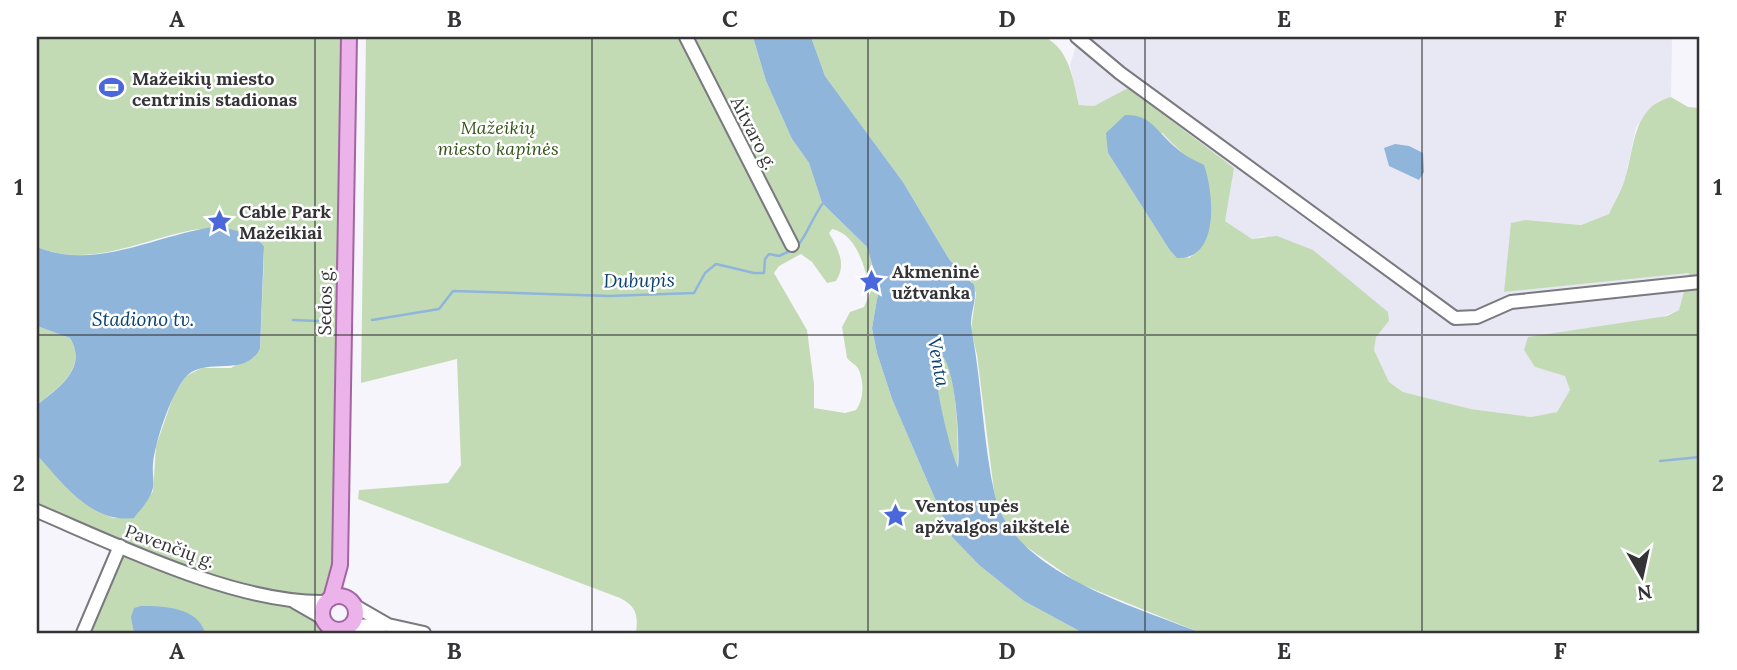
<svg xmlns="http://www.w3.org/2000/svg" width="1737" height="670" viewBox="0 0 1737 670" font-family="Lora,serif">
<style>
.built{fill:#e8e7f4}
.green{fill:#c3dbb5;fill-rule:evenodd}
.water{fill:#90b5db;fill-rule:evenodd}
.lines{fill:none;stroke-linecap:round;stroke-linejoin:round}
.stream{stroke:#90b5db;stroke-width:2.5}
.minor-casing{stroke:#79797f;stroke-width:16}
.major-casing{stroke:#a265a2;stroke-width:18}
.minor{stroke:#fff;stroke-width:12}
.major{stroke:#ebb3ea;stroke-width:14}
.grid{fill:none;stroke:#343336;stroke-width:2;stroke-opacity:0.55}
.labels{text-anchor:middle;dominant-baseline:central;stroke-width:5;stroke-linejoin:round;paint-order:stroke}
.poi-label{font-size:18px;font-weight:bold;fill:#343336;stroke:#fff;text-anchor:start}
.park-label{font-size:18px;font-style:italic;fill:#325517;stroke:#fff}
.street-label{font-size:18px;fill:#343336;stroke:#fff}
.water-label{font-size:19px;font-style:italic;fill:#094271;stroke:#fff}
.neatline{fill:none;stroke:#343336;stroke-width:2.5}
.grid-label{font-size:23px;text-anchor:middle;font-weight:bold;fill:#343336}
</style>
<rect width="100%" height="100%" fill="#f6f5fc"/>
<!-- built -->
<polygon class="built" points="1082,37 1672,37 1671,97 1658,101 1636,127 1625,180 1609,214 1581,225 1526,220 1505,292 1689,273 1679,310 1535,367 1566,376 1570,390 1557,412 1531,417 1471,409 1403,392 1389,382 1374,350 1375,337 1389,321 1264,236 1252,239 1225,221 1128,88 1094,106 1079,105 1070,65 1077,42"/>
<!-- green -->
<g class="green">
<path d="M 37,37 L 342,37 L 333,580 L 326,596 L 305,598 L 197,571 L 37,506 L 37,455 L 101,513 L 113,518 L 134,518 L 153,491 L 156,446 L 174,394 L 186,376 L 202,368 L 231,368 L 260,350 L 264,256 L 264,246 C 249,231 214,226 193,230 C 140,240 90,269 37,247 Z"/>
<path d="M 366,37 L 753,37 L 766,81 L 792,139 L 809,163 L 822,203 L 867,247 L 879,288 L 872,328 L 877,353 L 892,399 L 951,536 L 979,565 L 1024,601 L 1083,633 L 636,633 C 638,615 637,607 620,598 L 358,499 L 359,490 L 448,483 L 461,465 L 457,359 L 361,383 ZM 832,229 C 858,235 864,267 871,291 L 864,307 L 850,312 L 842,327 L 847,358 C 851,363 857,365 859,370 C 864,383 864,399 856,410 L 845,413 L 814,408 L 814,384 L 807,330 L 774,273 L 779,266 L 801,254 L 812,262 L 827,283 L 836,281 C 847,264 838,249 829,233 Z"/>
<path d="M 811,37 L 1045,37 C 1070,50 1073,80 1079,105 L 1094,106 L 1128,88 L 1234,168 L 1225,221 L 1252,239 L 1277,236 L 1313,250 L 1388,312 L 1389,321 L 1376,337 L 1374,350 L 1389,382 L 1403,392 L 1471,409 L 1531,417 L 1557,412 L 1570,390 L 1565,376 L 1535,367 L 1524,350 L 1528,337 L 1667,316 L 1679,310 L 1689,273 L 1504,292 L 1511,223 L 1526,220 L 1581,225 L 1609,214 C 1614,203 1621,191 1625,179 C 1635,148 1632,107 1671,97 L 1688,107 L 1700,108 L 1700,633 L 1201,633 L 1078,583 L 1024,545 L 1008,528 L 995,499 L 977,355 L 971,330 L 976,293 L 970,278 L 949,259 L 903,182 L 825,76 ZM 1163,133 C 1169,141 1180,149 1185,157 C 1203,188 1224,234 1189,258 L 1169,249 L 1108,153 Z"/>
<path d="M 37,326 L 70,338 C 88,368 58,388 37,405 Z"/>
<path d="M 937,351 C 959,359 958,448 958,470 C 950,450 929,368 937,351 Z"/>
<polygon points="124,555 212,586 295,608 316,617 329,633 89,633 120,557"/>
</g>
<!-- water -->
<g class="water">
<path d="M 753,37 L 811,37 L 825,76 L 903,182 L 949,259 L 974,285 C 978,302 968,316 972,332 C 982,386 983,443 995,496 C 1013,573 1137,607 1201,633 L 1083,633 L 1024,601 L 979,565 L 951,536 L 892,399 L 877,353 L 872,328 L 879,288 L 867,247 L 822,203 L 809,163 L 792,139 L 766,81 ZM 937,351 C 957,359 960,447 958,468 C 950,451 929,365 937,351 Z"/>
<path d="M 1125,115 C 1151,114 1157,132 1175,147 C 1183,155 1194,160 1204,165 C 1214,193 1220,260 1177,258 L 1169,249 L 1108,153 L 1106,133 Z"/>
<polygon points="1395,144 1409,146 1423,153 1424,172 1419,180 1389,166 1384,148"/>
<path d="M 220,226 L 254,236 L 264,246 L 260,349 C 243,380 204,354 184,379 C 170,397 155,442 153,464 C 152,473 155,484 152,491 C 149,501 140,510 134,518 C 91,524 62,482 37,455 L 37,405 C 59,388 88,368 70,338 L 37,326 L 37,247 C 97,272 159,233 220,226 Z"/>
<path d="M 141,606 C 163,606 198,607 205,633 L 134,633 L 131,617 L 134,608 Z"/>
</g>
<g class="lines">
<!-- stream -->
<g class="stream">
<path d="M 797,246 C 804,241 815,212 824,202"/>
<polyline points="293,320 318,321"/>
<polyline points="372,320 439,309 453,291 609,296 694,293 705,273 716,264 754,273 764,273 765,259 769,254 779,256 792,250"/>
<polyline points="1660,461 1700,457"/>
</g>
<defs>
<g id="minor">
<polyline points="686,37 792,245"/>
<polyline points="1077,37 1120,73 1455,318 1477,317 1511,302 1700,282"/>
<path d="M 37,511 C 119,546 237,604 326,602"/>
<polyline points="295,602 323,618"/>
<polyline points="355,606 388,625 424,633"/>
<polyline points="350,626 384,625"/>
<polyline points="83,633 120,546"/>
</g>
<g id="major">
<circle cx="339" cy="613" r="17"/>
<polyline points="331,598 340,565 349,37"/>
</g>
</defs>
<!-- minor casing -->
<use href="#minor" class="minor-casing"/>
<!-- major casing -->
<use href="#major" class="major-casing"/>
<!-- minor -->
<use href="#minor" class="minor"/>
<!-- major -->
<use href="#major" class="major"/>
</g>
<!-- grid -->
<path class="grid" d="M 315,37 L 315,633M 592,37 L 592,633M 868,37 L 868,633M 1145,37 L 1145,633M 1422,37 L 1422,633M 37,335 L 1700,335"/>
<!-- icons -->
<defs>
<symbol id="stadium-bare" viewBox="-9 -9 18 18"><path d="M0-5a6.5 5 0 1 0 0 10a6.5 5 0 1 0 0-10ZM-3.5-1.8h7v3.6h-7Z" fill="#4a67db" stroke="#fff" stroke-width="2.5" paint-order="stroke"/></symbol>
<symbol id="sight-bare" viewBox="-9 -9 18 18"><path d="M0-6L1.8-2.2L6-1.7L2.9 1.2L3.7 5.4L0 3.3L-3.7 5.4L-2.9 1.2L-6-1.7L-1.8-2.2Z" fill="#4a67db" stroke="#fff" stroke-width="2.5" paint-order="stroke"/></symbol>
</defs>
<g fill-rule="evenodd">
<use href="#stadium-bare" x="94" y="70" width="35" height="35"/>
<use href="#sight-bare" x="202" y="204" width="35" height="35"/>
<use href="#sight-bare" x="854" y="264" width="35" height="35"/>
<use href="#sight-bare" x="878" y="498" width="35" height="35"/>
</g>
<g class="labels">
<!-- poi labels -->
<g class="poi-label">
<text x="132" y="78">Mažeikių miesto<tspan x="132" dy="21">centrinis stadionas</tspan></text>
<text x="239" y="211">Cable Park<tspan x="239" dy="21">Mažeikiai</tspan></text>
<text x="892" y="271">Akmeninė<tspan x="892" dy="21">užtvanka</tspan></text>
<text x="915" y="505">Ventos upės<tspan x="915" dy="21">apžvalgos aikštelė</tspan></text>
</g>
<!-- park labels -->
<g class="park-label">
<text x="498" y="127">Mažeikių<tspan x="498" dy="21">miesto kapinės</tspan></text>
</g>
<!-- street labels -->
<g class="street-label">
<text transform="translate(754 133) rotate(63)">Aitvaro g.</text>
<text transform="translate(325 301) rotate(-89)">Sedos g.</text>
<text transform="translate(170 546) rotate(20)">Pavenčių g.</text>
</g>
<!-- water labels -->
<g class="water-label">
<text transform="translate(639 280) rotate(-1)">Dubupis</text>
<text x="143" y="319">Stadiono tv.</text>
<text transform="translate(939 362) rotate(79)">Venta</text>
</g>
</g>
<!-- border -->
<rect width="1737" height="670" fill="none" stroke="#ffffff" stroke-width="77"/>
<!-- north arrow -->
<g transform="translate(1642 576) rotate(171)" stroke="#ffffff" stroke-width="5" paint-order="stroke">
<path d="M0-5L12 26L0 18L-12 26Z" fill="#343336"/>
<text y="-10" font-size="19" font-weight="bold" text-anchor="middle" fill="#343336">N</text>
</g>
<rect x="38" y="38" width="1660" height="594" class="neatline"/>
<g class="grid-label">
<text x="177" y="27">A</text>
<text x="454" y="27">B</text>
<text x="730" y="27">C</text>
<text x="1007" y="27">D</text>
<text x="1284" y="27">E</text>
<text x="1560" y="27">F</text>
<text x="19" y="195">1</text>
<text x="1718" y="195">1</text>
<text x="19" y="491">2</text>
<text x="1718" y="491">2</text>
<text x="177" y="659">A</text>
<text x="454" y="659">B</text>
<text x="730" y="659">C</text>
<text x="1007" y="659">D</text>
<text x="1284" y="659">E</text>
<text x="1560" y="659">F</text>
</g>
</svg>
